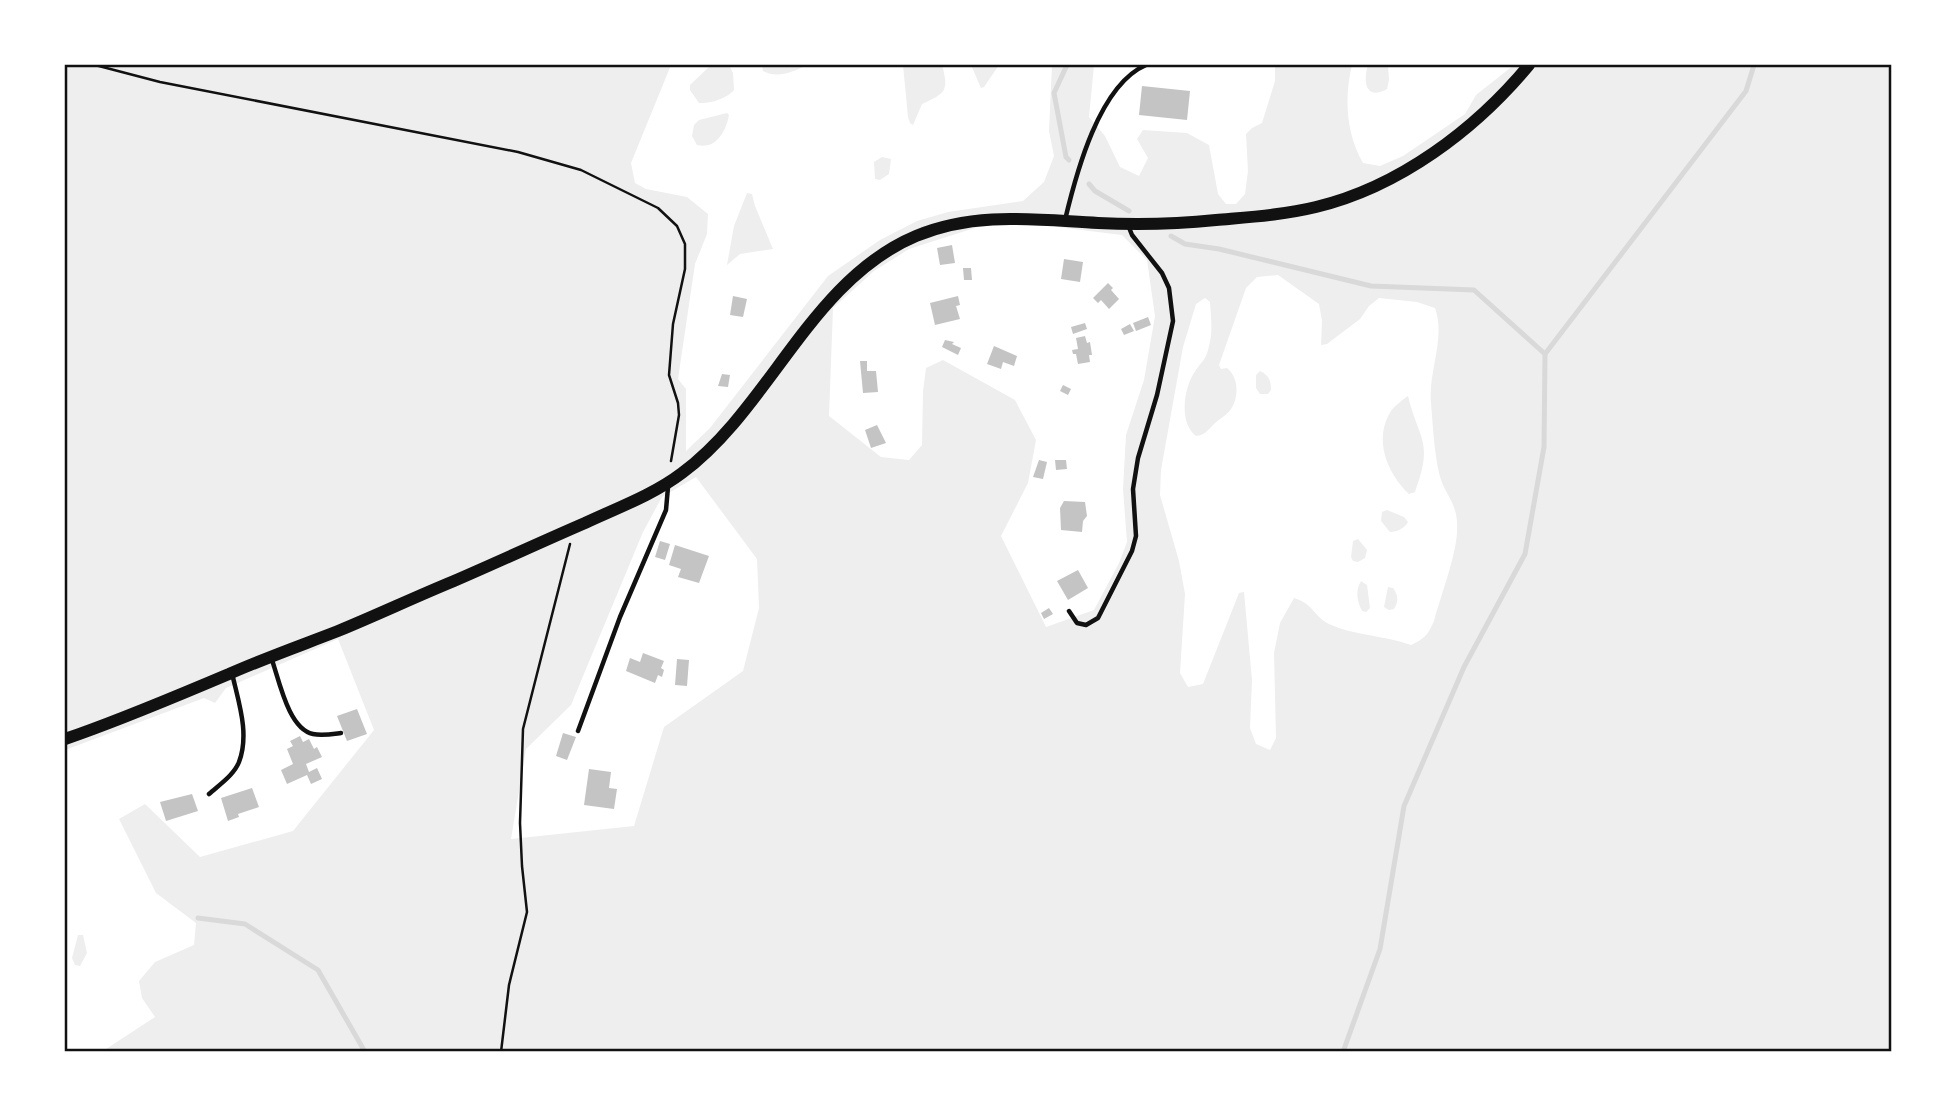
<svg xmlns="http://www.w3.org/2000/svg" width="1957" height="1117" viewBox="0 0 1957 1117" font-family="Roboto,sans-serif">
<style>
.green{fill:#eee;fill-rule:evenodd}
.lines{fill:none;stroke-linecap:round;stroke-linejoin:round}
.stream{stroke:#d9d9d9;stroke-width:5}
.building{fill:#c4c4c4}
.path{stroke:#111;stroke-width:2.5}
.service{stroke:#111;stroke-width:4.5}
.tertiary{stroke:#111;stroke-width:12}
.neatline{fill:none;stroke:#111;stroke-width:2.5}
</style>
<rect width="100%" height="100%" fill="#fff"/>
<!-- green -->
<g class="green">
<path d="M 65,65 L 671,65 L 631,163 L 635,183 L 646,189 L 687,197 L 708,214 L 707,234 L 695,264 L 678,379 L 686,389 L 686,451 L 710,428 L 828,276 L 880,240 L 917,221 L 948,212 L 1023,201 L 1044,182 L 1054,156 L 1049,131 L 1052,65 L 1094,65 L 1089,117 L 1105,136 L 1120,167 L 1139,176 L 1148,158 L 1137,139 L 1143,130 L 1187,133 L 1209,145 L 1218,194 L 1226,204 L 1236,204 L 1245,194 L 1248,171 L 1246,134 L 1252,128 L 1262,123 L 1275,81 L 1275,65 L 1352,65 C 1344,97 1346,134 1363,163 L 1380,166 L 1403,156 L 1465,114 L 1476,95 L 1514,65 L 1892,65 L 1892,1052 L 65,1052 L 65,1049 L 103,1051 L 155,1017 L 142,998 L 139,981 L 155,962 L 194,945 L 196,923 L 156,893 L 119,819 L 145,804 L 200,857 L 293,831 L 374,730 L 338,639 L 226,688 L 215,703 L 204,698 L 65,750 ZM 984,225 L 1041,225 L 1122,235 L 1147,260 L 1155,316 L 1144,380 L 1126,435 L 1123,489 L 1127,542 L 1119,563 L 1094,610 L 1046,627 L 1001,536 L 1028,483 L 1036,440 L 1015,400 L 943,360 L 926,368 L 923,391 L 922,445 L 909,460 L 881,457 L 829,416 L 833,308 L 874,271 L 909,249 ZM 1278,275 L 1319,304 L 1322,321 L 1321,345 L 1327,344 L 1360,319 L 1369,306 L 1379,298 L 1417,302 L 1435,308 C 1446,338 1428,372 1431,403 C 1433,427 1434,450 1439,473 C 1445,498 1459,501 1457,533 C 1455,559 1441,595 1434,621 C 1428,635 1424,639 1411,645 C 1384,635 1355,636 1329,624 C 1314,617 1314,604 1294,598 L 1280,623 L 1274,653 L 1276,738 L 1270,750 L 1256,744 L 1250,728 L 1252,680 L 1244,592 L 1239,593 L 1203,684 L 1188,687 L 1180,673 L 1185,594 L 1179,561 L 1160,495 L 1161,470 L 1183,347 L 1196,304 L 1205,298 L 1210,302 C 1211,317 1213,332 1209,346 C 1206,360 1203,360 1196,370 C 1184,386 1178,422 1196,436 C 1205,435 1207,431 1214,424 C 1219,419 1227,415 1231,409 C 1239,397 1239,378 1227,368 L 1221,369 L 1219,365 L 1246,288 L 1257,277 ZM 696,477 L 757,559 L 759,608 L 743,671 L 664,727 L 634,826 L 511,839 L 526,749 L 571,705 L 643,532 L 662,497 Z"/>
<path d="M 711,65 L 729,65 L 733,73 L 734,90 C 727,98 711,104 699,103 L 690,90 L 690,85 Z"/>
<path d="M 762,65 L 807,65 C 793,72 777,79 763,71 Z"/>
<path d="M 903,65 L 942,65 C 949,91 946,93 922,104 L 913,125 L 910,123 L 908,117 Z"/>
<polygon points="971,65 999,65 984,87 981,88"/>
<path d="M 1368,65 L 1388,65 L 1389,80 L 1387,89 C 1365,101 1363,81 1368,65 Z"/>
<path d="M 727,113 L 729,115 C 726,131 716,150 697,145 L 692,136 L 694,125 L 699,120 Z"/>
<polygon points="882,157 891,159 889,174 880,180 875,179 874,162"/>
<polygon points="747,193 752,194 755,206 773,249 740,254 727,265 734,226"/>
<path d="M 1260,371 C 1269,375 1271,381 1271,390 L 1268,394 L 1260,394 L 1256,388 L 1256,375 Z"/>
<path d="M 1408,396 C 1419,441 1434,441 1415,492 L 1409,494 C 1387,473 1373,439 1391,411 C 1395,406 1402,400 1408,396 Z"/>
<path d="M 1387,510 L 1404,517 L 1408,522 C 1405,528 1397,532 1390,532 L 1381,521 L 1382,512 Z"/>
<polygon points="1358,539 1367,550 1365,558 1358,562 1353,561 1351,557 1353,541"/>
<path d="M 1361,581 L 1367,585 L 1370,608 L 1366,612 L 1362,611 C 1357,601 1355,591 1361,581 Z"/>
<path d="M 1388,587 L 1393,588 C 1398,595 1399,601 1394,609 L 1389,610 L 1384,607 Z"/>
<polygon points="78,935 83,935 87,953 80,966 75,965 72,958"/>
</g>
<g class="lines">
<!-- stream -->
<g class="stream">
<polyline points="1067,65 1054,93 1066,157 1069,160"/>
<polyline points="1089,184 1095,191 1129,211"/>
<polyline points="1171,236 1185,244 1219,249 1371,286 1474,290 1545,354"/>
<polyline points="198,918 245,924 318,970 365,1052"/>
<polyline points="1343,1052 1380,949 1404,806 1464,667 1525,554 1544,447 1545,354 1746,91 1754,65"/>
</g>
</g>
<!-- building -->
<g class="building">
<polygon points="1142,86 1190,91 1187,120 1139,115"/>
<polygon points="952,245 955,263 940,265 937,248"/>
<polygon points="1064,259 1083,262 1080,282 1061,279"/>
<polygon points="963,268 971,268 972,280 964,280"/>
<polygon points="1108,283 1113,288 1111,290 1119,299 1109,309 1101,300 1098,303 1093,298"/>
<polygon points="733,296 747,299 743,317 730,315"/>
<polygon points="958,296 960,305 956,306 960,319 935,325 930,303"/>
<polygon points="1148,317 1151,325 1136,331 1133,323"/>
<polygon points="1085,323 1087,329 1073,334 1071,327"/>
<polygon points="1130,324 1134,331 1124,335 1121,329"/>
<polygon points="1085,336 1087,343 1090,342 1092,355 1089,355 1090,362 1078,364 1076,354 1073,354 1072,350 1078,349 1076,338"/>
<polygon points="945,340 954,342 952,344 961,348 958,355 942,347"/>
<polygon points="994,346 1017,356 1014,366 1003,362 1001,369 987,364"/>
<polygon points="860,361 867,361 867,371 876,371 878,392 863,393"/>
<polygon points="722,374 730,375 728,387 718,386"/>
<polygon points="1063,385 1071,389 1068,395 1060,391"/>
<polygon points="877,425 886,443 871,448 865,430"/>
<polygon points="1039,460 1047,462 1043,479 1033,477"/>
<polygon points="1055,460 1066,460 1067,469 1056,470"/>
<polygon points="1064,501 1085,502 1087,516 1083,521 1082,532 1061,530 1060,508"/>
<polygon points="660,541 670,544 665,560 655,557"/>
<polygon points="675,545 709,556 699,583 678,577 681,569 669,565"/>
<polygon points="1078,570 1088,588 1068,600 1057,581"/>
<polygon points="1049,608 1053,614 1044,619 1041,613"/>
<polygon points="643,653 664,661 661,668 664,670 662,677 658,675 655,683 626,671 630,658 640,662"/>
<polygon points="677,659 689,660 687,686 675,685"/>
<polygon points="357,709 367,734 347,741 337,716"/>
<polygon points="563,733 576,737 567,760 556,756"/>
<polygon points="300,736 303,742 309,739 314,749 317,747 322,757 306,764 309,772 317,768 322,779 311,784 307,775 287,784 281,770 293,764 287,749 293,746 290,741"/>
<polygon points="589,769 611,772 609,788 617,789 614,809 584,805"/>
<polygon points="252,788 259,807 238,814 239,817 228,821 221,798"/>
<polygon points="192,794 198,811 166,821 160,802"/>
</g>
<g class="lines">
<!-- path -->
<g class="path">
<polyline points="95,65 160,82 518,152 581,170 658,208 677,226 685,244 685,269 673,324 669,375 678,403 679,415 671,461"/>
<polyline points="501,1052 509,985 527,912 522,866 520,823 523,729 570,544"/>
</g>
<!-- service -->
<g class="service">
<path d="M 1065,220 C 1076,174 1099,85 1146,65"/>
<polyline points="1069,611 1077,623 1086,625 1098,618 1132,551 1136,536 1133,489 1138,458 1157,395 1173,321 1169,288 1162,273 1132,235 1128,225"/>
<path d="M 271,657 C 279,679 288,729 313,734 C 322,736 333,734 341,733"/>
<polyline points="578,731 620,617 666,510 668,487"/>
<path d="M 209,794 C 219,785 234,775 239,762 C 250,733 238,701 232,673"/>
</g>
<!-- tertiary -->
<path class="tertiary" d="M 65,739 C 121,720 174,697 229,674 C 265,658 302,645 338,631 C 377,615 415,597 454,581 C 498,562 541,542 585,523 C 617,508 653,495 682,473 C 770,408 811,280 916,236 C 976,211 1036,220 1098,223 C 1138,225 1177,224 1216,220 C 1249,217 1283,215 1316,207 C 1399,187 1475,130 1529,65"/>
</g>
<!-- border -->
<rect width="1957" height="1117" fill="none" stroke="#ffffff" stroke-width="133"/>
<rect x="66" y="66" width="1824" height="984" class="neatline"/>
</svg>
